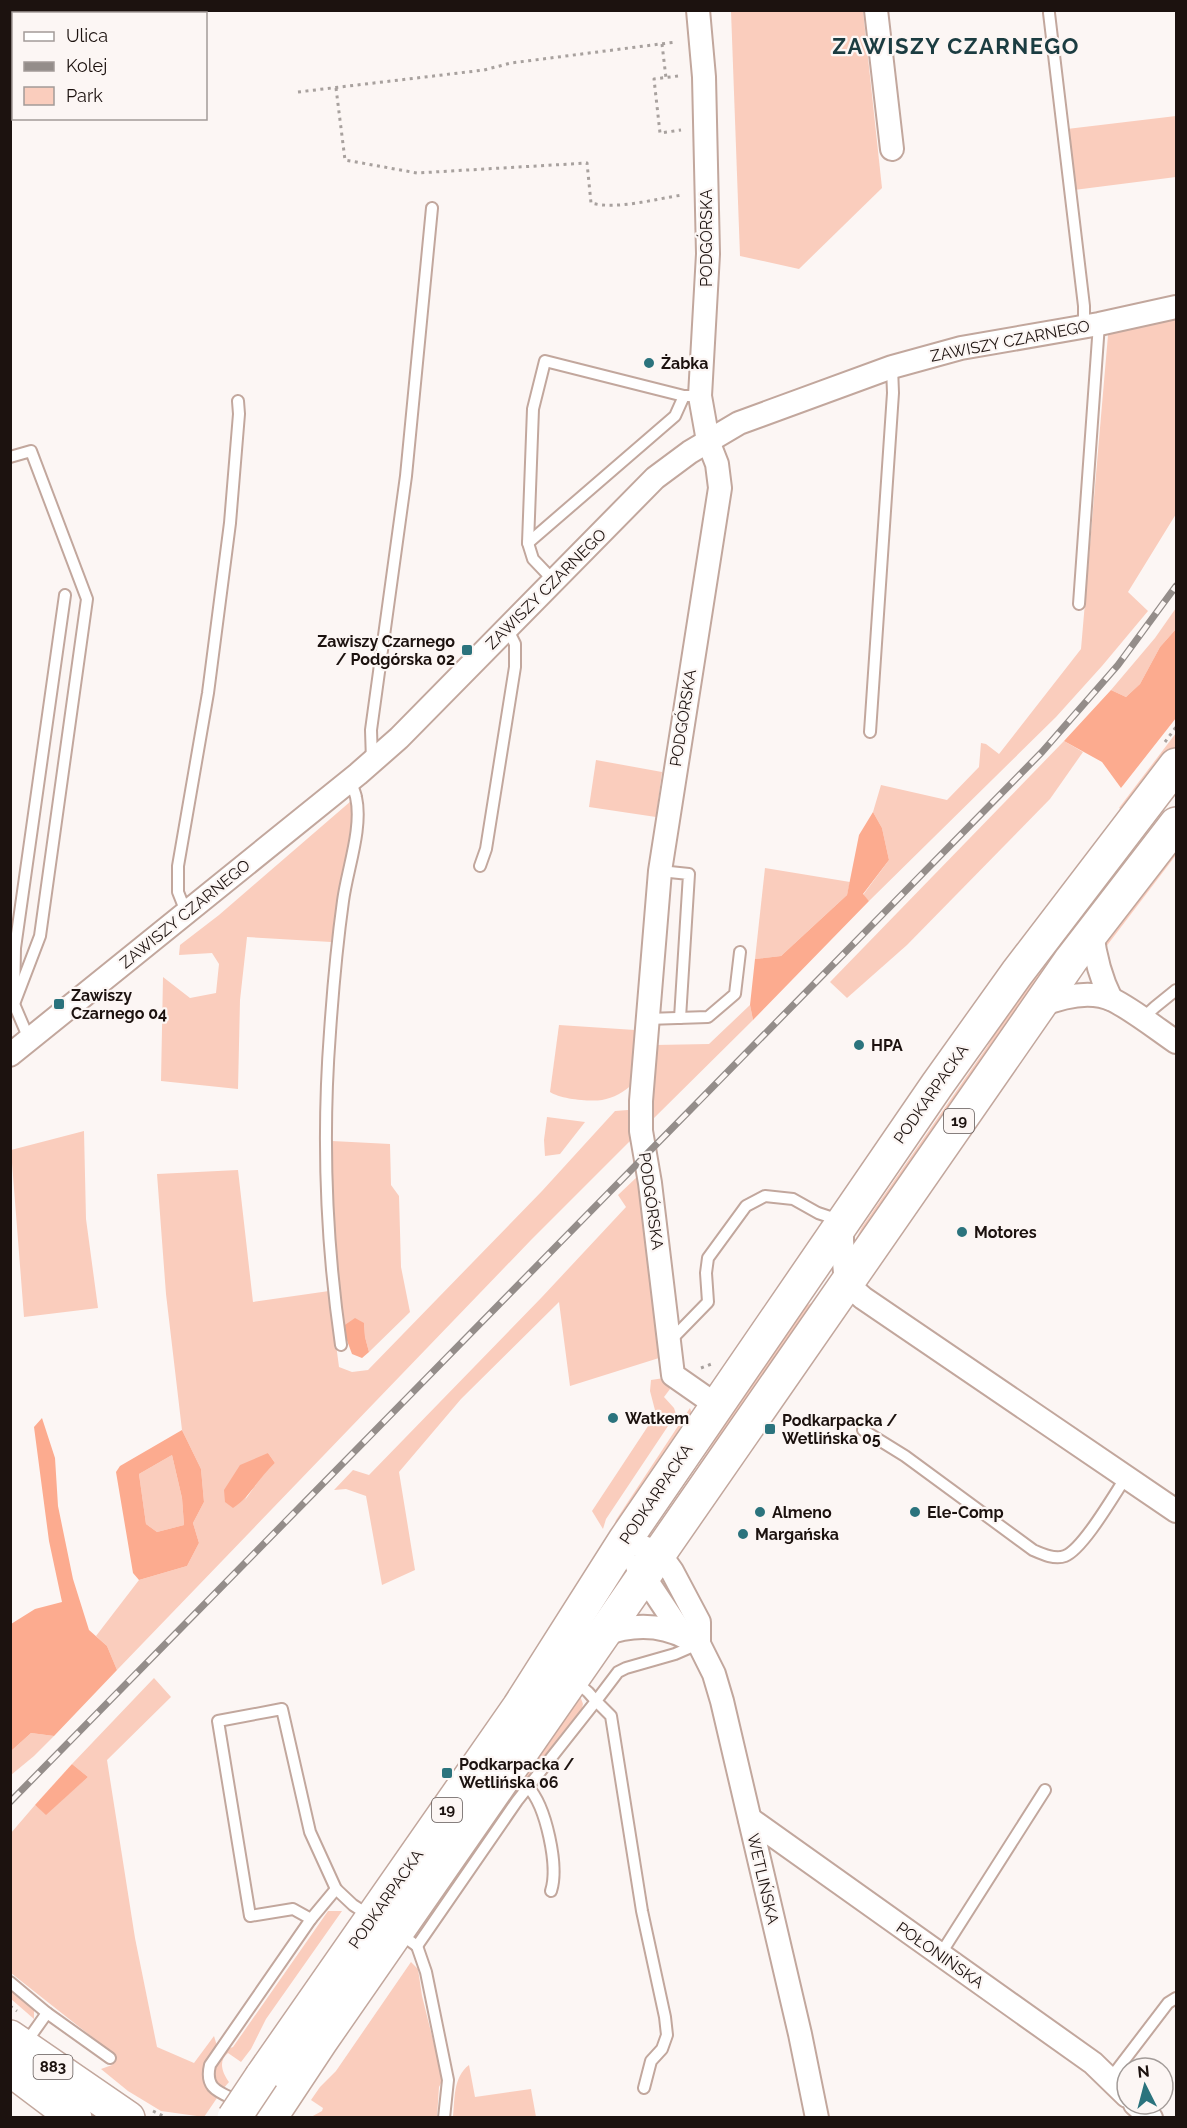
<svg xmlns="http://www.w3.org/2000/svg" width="1187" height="2128" viewBox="0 0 1187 2128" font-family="Raleway,sans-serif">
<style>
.green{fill:#facdbd;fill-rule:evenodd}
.forest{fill:#fcab8f;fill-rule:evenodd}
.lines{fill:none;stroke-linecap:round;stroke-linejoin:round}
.lane-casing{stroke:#c2a79d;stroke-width:14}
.street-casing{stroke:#c2a79d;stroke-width:26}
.primary-casing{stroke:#c2a79d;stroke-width:36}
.highway-casing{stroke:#c2a79d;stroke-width:36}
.path{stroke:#a8a19e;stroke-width:3;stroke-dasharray:3 4.5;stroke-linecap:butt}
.lane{stroke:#fff;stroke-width:10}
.street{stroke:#fff;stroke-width:22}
.primary{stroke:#fff;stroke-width:33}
.highway{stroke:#fff;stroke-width:33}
.rail-casing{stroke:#948d8a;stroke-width:7}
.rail{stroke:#fcf6f4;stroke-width:4.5;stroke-dasharray:14;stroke-linecap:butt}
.primary-bridge-casing{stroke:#c2a79d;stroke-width:36;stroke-linecap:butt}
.primary-bridge{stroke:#fff;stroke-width:33}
.poi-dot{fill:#2b737d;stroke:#fcf6f4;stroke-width:2}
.labels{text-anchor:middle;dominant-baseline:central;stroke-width:4.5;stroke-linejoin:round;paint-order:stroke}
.shield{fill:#fcf6f4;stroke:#5f5654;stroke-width:1.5}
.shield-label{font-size:15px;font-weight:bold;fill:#1c120f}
.street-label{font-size:16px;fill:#1c120f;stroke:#fcf6f4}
.poi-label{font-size:16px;font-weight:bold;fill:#1c120f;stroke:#fcf6f4;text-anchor:start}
.district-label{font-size:22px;font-weight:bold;letter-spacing:1.5px;fill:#1b3c41;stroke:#fcf6f4}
</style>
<rect width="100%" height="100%" fill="#fcf6f4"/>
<!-- green -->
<g class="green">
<polygon points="731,11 863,11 882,188 799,269 740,256"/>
<polygon points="1176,116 1176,177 1074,190 1067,129"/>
<polygon points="1176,315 1176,514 1128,592 1148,611 1102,666 1056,717 869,901 863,895 889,860 882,828 873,812 881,785 947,800 979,767 981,743 986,744 999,754 1081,649 1108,335 1112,332"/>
<polygon points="1176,608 1176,629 1160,647 1140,684 1126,697 1111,690 1155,638"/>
<polygon points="1176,733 1176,748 1129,809 1122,810 1119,808"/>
<polygon points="1064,741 1083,752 1050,799 907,945 847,998 830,982"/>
<polygon points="596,760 662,772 656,817 589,807"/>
<polygon points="351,801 352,824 331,942 247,937 240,1000 238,1089 161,1081 163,977 190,998 216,993 219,964 212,953 179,955 180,945 219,915"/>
<polygon points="1176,852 1176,855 1102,952 1103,943 1168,853"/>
<polygon points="765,868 850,882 847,895 781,956 755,959"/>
<polygon points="1055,943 1057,961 853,1245 862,1227 987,1047 1033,966"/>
<polygon points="750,1005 753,1020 652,1120 650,1097 655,1045 709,1044"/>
<path d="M 559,1025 L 635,1030 L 632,1084 C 625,1092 613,1098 602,1100 C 590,1102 560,1099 550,1092 Z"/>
<path d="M 628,1110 L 631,1140 L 531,1240 L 117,1670 L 107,1646 L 96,1636 L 139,1580 L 187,1566 L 199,1543 L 193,1523 L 204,1502 L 201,1469 L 182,1430 L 166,1294 L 157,1174 L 238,1170 L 253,1302 L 329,1291 L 339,1367 L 352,1372 L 368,1370 L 542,1191 L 615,1111 ZM 268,1453 L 275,1463 L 265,1472 L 245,1500 Z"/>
<polygon points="547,1117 585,1122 560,1154 545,1156 544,1140"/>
<polygon points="84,1131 86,1219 98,1308 24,1317 11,1150"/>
<polygon points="332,1141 390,1144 391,1185 399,1196 401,1267 410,1312 369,1352 365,1337 364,1323 342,1327 332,1197"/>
<polygon points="638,1176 642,1194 659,1358 570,1386 559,1302 461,1399 399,1472 415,1570 382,1585 366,1496 346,1489 334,1490 353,1470 369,1475 542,1297 626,1207 618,1195"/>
<path d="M 817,1300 L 663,1523 L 662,1519 C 682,1488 704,1459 723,1427 C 748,1385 770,1322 817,1300 Z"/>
<polygon points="664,1378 670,1389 664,1397 674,1408 676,1414 606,1519 603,1529 592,1511 656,1414 650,1391 651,1380"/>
<polygon points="690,1408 692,1414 610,1536 616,1520"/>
<polygon points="172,1455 182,1498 184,1525 157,1532 146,1524 139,1474"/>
<path d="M 154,1678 L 171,1697 L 107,1760 L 135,1938 L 157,2047 L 194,2063 L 214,2036 L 217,2046 C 202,2067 194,2079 217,2098 L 204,2117 L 161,2111 L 128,2091 L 101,2069 L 112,2065 L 116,2056 L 11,1973 L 11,1833 L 35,1805 L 46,1814 L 88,1777 L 72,1764 Z"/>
<polygon points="580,1696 583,1704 582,1708 533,1770 420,1927"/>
<polygon points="31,1733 54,1736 34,1756 11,1775 11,1751"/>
<path d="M 328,1911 L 342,1911 L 266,2019 L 251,2049 L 241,2062 L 228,2053 C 218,2061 222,2072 229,2082 L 223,2089 L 212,2078 C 214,2067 221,2050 233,2047 Z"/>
<polygon points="411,1962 418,1969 422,1996 440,2068 442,2081 439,2087 437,2117 311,2117 322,2111 323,2108 311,2100 320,2087 336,2071"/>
<polygon points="10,1989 34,2010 34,2019 11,1999"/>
<path d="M 469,2065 L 475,2097 L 531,2089 L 536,2117 L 453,2117 C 455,2099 453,2077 469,2065 Z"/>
</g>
<!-- forest -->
<g class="forest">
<polygon points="1176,629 1176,718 1121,788 1102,762 1064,741 1111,690 1126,697 1140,684 1160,647"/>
<polygon points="873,812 882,828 889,860 863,894 869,901 753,1020 750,1005 755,959 781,956 847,895 859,835"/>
<polygon points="355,1318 364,1323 365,1337 369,1352 362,1358 352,1354 342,1327"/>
<polygon points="42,1418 55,1458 58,1506 73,1579 89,1630 107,1646 117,1670 54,1736 31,1733 11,1751 11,1624 35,1609 62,1602 49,1541 34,1427"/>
<path d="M 182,1430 L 201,1469 L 204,1502 L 193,1523 L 199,1543 L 187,1566 L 139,1580 L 133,1573 L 116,1472 L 120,1466 ZM 172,1455 L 182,1498 L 184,1525 L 157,1532 L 146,1524 L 139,1474 Z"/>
<path d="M 268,1453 L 275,1463 C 259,1477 251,1496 233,1508 L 225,1502 L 224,1490 L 240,1465 Z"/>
<polygon points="72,1764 88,1777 46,1815 35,1805"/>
</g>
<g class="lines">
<defs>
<g id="lane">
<polyline points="1049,13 1084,306 1084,327"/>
<polyline points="10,457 31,451 87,599 40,936 14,1004"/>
<polyline points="528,543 675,416 684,396"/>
<polyline points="554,581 533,559 528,543 533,409 545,361 684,396 700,396"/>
<polyline points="1079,604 1099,324"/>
<polyline points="870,732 893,393 892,367"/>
<polyline points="372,761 371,730 406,476 432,208"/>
<polyline points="480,866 486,849 515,667 515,644 507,628"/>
<polyline points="660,871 689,874 680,1018"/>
<polyline points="186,912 178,892 178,866 208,693 230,523 239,414 238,401"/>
<polyline points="647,1019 708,1017 735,994 740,952"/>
<polyline points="1142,1019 1155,1007 1176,990"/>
<polyline points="29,1039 14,1004 15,948 65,595"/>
<polyline points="670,1341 708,1302 706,1273 708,1258 746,1206 765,1196 793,1199 818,1213 839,1220"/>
<path d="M 341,1345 C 326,1242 322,1137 330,1032 C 333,988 337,944 343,901 C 347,870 363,828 356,797 C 355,792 352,786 350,780"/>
<path d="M 863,1430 L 905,1456 L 1033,1550 C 1042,1554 1055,1560 1065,1556 C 1083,1549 1114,1495 1126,1477"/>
<path d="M 528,1787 C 546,1806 559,1866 551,1891"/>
<polyline points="311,1919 293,1909 250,1916 218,1721 282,1709 310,1832 336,1889 353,1905 370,1916"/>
<polyline points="399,1933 417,1946 517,1801 596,1701 588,1692 574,1680"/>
<polyline points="417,1946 426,1972 448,2080 444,2118"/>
<polyline points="940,1955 1045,1790"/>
<polyline points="10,1982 47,2013 110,2058"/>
<polyline points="25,2044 47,2013"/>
<polyline points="1110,2079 1168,2003 1176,1998"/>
<polyline points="644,2088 651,2061 662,2049 667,2035 665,2017 642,1911 611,1716 596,1701 618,1672 626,1668 675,1654 698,1644"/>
<path d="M 240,2102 C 220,2092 204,2090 210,2065 L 311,1919 L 336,1889"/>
</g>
<g id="street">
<polyline points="698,10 704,77 708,254 700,396 708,441 717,464 720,488 660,871 641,1101 641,1131 650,1183 673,1375 716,1405"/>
<polyline points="876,10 892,149"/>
<path d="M 1092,932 C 1095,957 1100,977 1111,999"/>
<path d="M 1039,1006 C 1061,997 1090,989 1113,1000 C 1133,1010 1157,1029 1176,1042"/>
<polyline points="10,1055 358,774 399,738 655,478 690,452 739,423 892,367 961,348 1099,324 1176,307"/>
<polyline points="842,1221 842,1241 846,1283 863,1298 1176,1511"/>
<polyline points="625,1540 659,1553 672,1571 699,1622 699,1644 714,1674 722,1701 800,2034 817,2118"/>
<polyline points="637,1566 683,1635"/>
<path d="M 602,1635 C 631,1624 659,1623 687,1638"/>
<polyline points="750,1819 1093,2063 1127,2096"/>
<polyline points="1135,2104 1151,2118"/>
</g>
<g id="primary">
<polyline points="262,2076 519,1707 625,1540 937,1085 1017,973 1176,765"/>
<polyline points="270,2118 321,2041 1071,960 1176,824"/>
</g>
<g id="highway">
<polyline points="10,2037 128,2118"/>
<polyline points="10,2069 75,2118"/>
</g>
</defs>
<!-- lane casing -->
<use href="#lane" class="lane-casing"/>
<!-- street casing -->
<use href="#street" class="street-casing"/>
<!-- primary casing -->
<use href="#primary" class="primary-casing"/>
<!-- highway casing -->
<use href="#highway" class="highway-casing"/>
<!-- path -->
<g class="path">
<polyline points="334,10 334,11"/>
<polyline points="662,44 666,78"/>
<polyline points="678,76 654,79 660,133 681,130"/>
<path d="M 336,88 L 345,160 L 417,173 L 587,163 L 591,203 C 617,210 655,199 682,195"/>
<polyline points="298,92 484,70 511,63 676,42"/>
<polyline points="1165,742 1176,727"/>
<polyline points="701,1368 714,1363"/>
<polyline points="10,2006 17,2011"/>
<polyline points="153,2111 167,2118"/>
</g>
<!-- lane -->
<use href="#lane" class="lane"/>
<!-- street -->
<use href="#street" class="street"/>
<!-- primary -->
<use href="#primary" class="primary"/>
<!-- highway -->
<use href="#highway" class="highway"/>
<defs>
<polyline id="rail" points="10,1802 1042,752 1118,665 1176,586"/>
</defs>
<!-- rail casing -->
<use href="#rail" class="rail-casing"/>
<!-- rail -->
<use href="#rail" class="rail"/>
<defs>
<polyline id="primary-bridge" points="234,2118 262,2076"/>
</defs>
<!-- primary-bridge casing -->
<use href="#primary-bridge" class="primary-bridge-casing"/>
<!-- primary-bridge -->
<use href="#primary-bridge" class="primary-bridge"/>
</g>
<!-- markers -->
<g class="poi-dot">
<circle cx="649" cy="363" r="6"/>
<rect x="461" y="644" width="12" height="12" rx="3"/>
<rect x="53" y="998" width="12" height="12" rx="3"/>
<circle cx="859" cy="1045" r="6"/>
<circle cx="962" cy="1232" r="6"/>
<circle cx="613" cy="1418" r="6"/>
<rect x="764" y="1423" width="12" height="12" rx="3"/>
<circle cx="760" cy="1512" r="6"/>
<circle cx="915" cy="1512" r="6"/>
<circle cx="743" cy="1534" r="6"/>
<rect x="441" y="1767" width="12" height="12" rx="3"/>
</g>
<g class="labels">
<!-- shield labels -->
<g class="shield">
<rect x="944" y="1109" width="30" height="24" rx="4.5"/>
<rect x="432" y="1798" width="30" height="24" rx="4.5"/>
<rect x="33.5" y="2055" width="39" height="24" rx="4.5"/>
</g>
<g class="shield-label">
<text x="959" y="1121">19</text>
<text x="447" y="1810">19</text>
<text x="53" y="2067">883</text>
</g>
<!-- street labels -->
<g class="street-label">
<text transform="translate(706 238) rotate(-90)">PODGÓRSKA</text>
<text transform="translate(1010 341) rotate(-11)">ZAWISZY CZARNEGO</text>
<text transform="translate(546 589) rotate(-45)">ZAWISZY CZARNEGO</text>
<text transform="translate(683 718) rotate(-81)">PODGÓRSKA</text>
<text transform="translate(185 914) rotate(-39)">ZAWISZY CZARNEGO</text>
<text transform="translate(931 1094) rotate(-55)">PODKARPACKA</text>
<text transform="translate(651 1201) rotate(82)">PODGÓRSKA</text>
<text transform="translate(656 1494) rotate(-56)">PODKARPACKA</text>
<text transform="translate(763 1879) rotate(77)">WETLIŃSKA</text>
<text transform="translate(386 1899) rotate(-55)">PODKARPACKA</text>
<text transform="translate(940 1955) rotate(35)">POŁONIŃSKA</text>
</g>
<!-- poi labels -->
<g class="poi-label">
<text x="661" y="363">Żabka</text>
<text x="455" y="641" text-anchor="end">Zawiszy Czarnego<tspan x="455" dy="18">/ Podgórska 02</tspan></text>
<text x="71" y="995">Zawiszy<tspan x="71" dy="18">Czarnego 04</tspan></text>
<text x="871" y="1045">HPA</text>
<text x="974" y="1232">Motores</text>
<text x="625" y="1418">Watkem</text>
<text x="782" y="1420">Podkarpacka /<tspan x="782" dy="18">Wetlińska 05</tspan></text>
<text x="772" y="1512">Almeno</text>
<text x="927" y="1512">Ele-Comp</text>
<text x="755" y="1534">Margańska</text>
<text x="459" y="1764">Podkarpacka /<tspan x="459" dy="18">Wetlińska 06</tspan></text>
</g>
<!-- district labels -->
<g class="district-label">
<text x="956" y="46">ZAWISZY CZARNEGO</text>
</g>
</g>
<!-- border -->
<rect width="1187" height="2128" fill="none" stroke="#1c120f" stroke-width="24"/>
<!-- legend -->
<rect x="12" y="12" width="195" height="108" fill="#fcf6f4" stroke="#a29b98" stroke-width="1.5"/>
<rect x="24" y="32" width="30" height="9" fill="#ffffff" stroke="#a29b98" stroke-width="1.5"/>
<text x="66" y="42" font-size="18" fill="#1c120f">Ulica</text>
<rect x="24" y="62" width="30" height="9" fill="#948d8a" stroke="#a29b98" stroke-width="1.5"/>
<text x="66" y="72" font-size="18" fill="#1c120f">Kolej</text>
<rect x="24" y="87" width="30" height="18" fill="#facdbd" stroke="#a29b98" stroke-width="1.5"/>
<text x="66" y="102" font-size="18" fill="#1c120f">Park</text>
<!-- north arrow -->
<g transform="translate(1145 2086) rotate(354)"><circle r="28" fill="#fcf6f4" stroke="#a29b98" stroke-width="1.5"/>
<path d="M0-4.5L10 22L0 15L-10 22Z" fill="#2b737d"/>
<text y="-9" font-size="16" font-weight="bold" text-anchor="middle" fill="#1c120f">N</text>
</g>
</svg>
